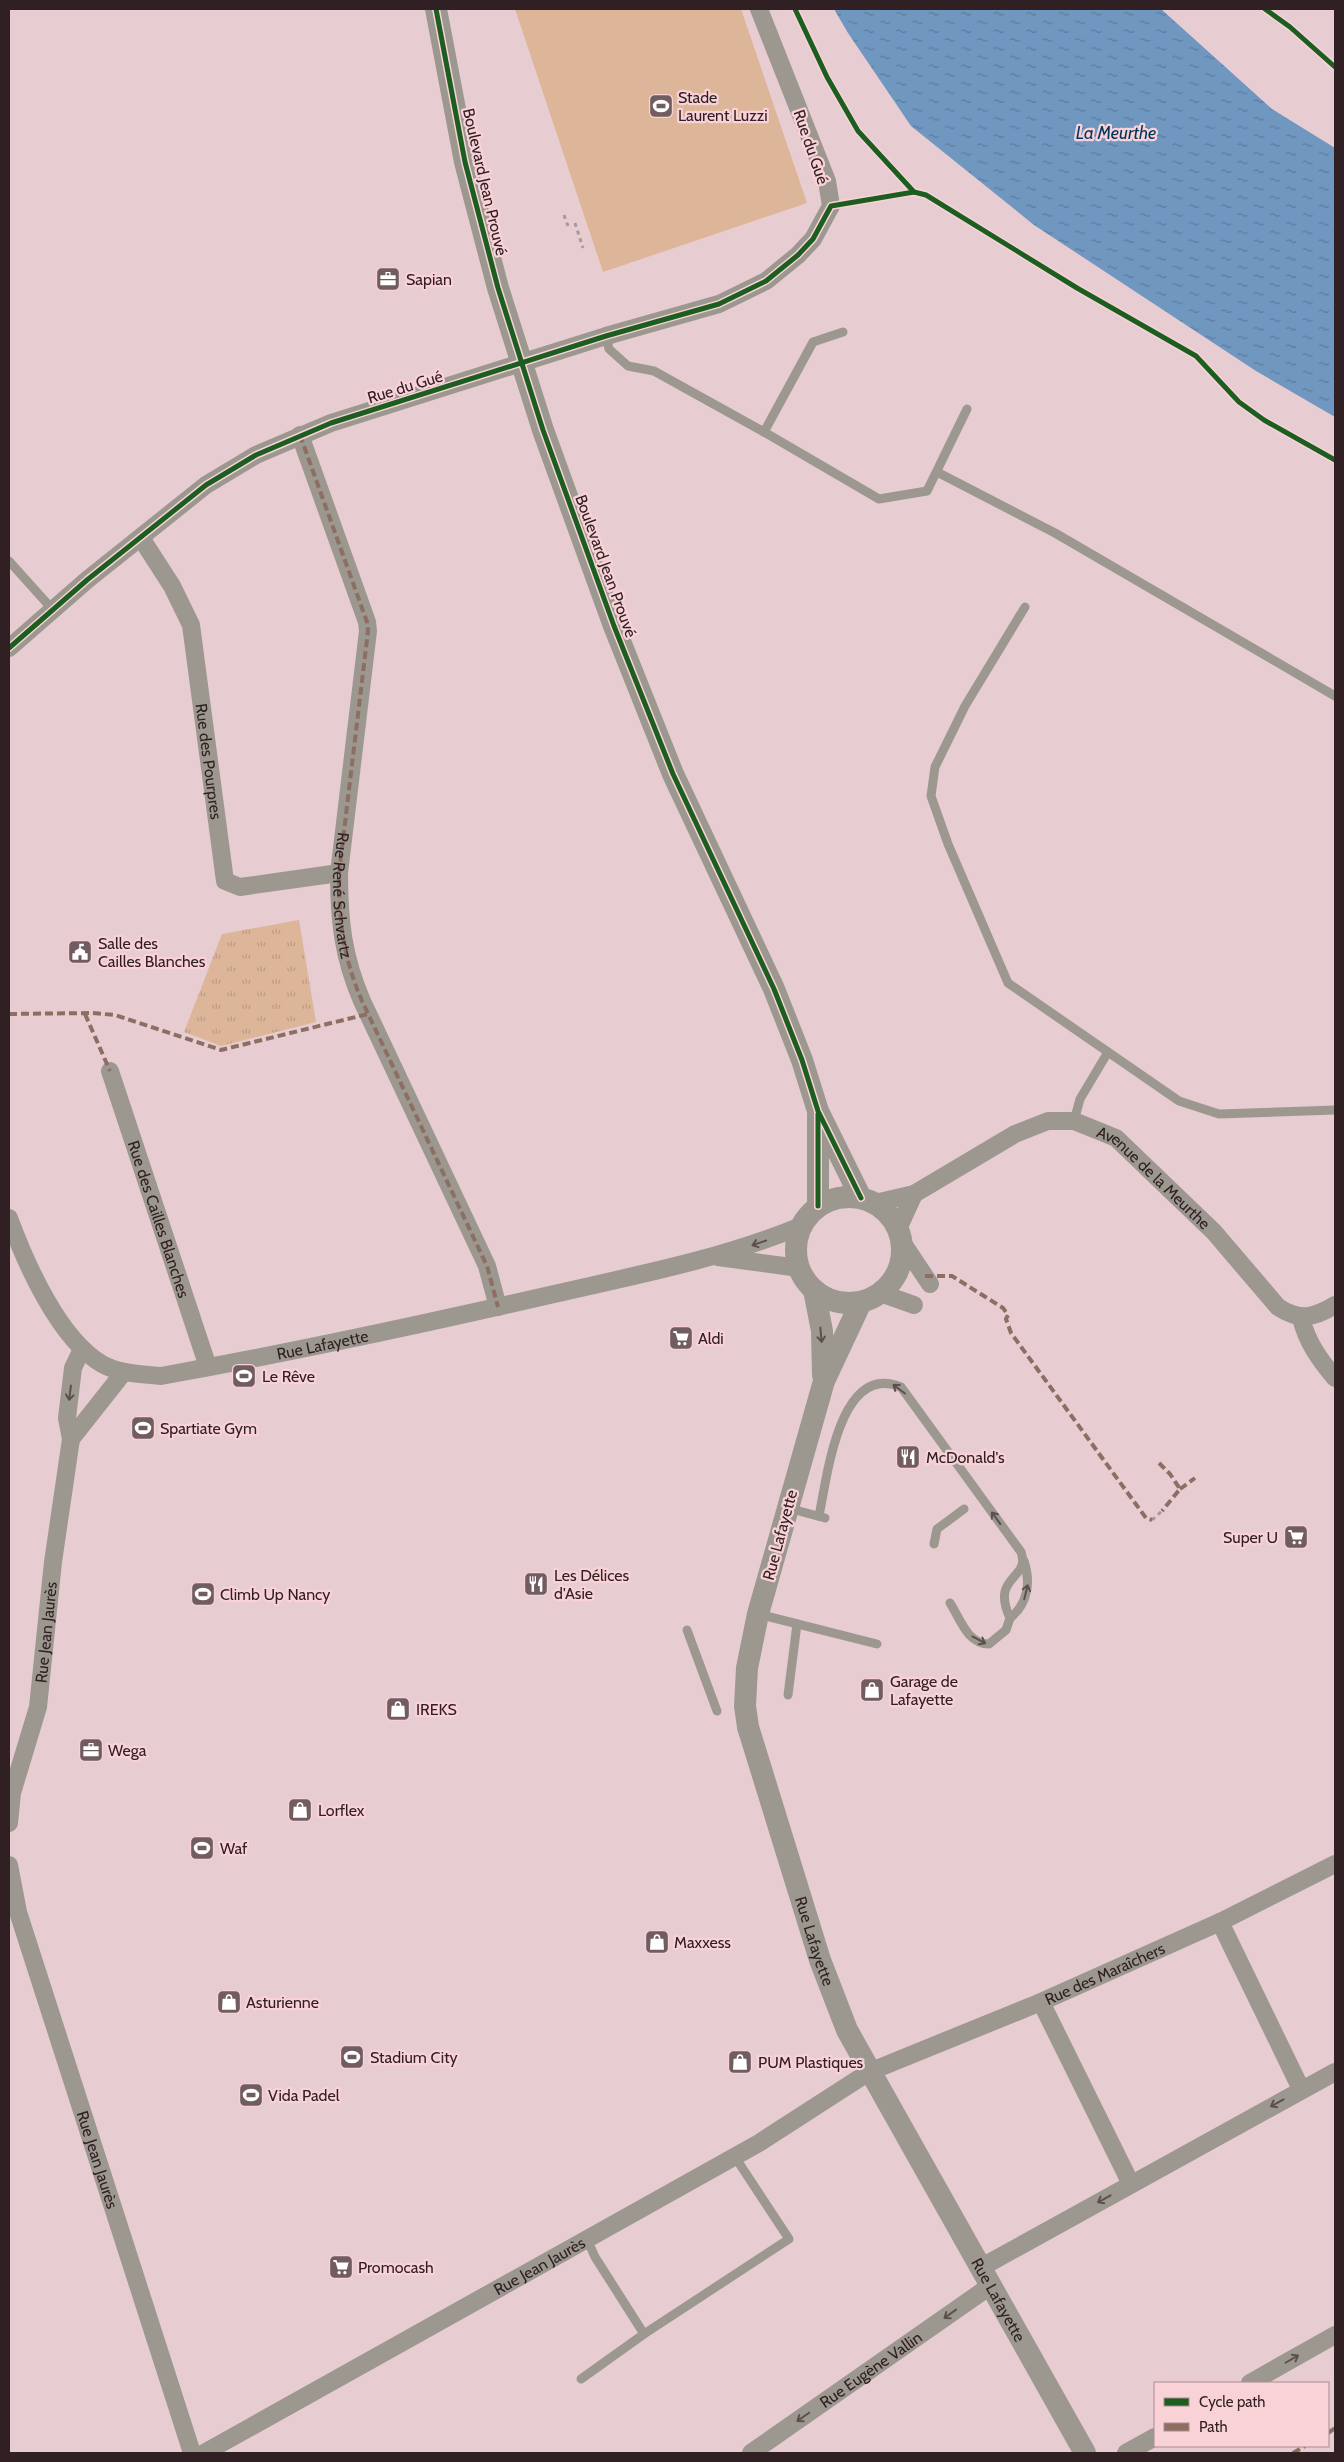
<svg xmlns="http://www.w3.org/2000/svg" width="1344" height="2462" viewBox="0 0 1344 2462" font-family="Cabin,sans-serif">
<style>
.grass{fill:#ddb599}
.park{fill:url(#park-tufts)}
.water{fill:url(#water-ripples)}
.lines{fill:none;stroke-linecap:round;stroke-linejoin:round}
.path{stroke:#a69b9a;stroke-width:3;stroke-dasharray:4 4;stroke-linecap:butt}
.service{stroke:#9c9890;stroke-width:9}
.minor{stroke:#9c9890;stroke-width:18}
.tertiary{stroke:#9c9890;stroke-width:22}
.quiet{stroke:#8d6e63;stroke-width:4;stroke-dasharray:8 4;stroke-linecap:butt}
.cycleway-casing{stroke:#f9d2d8;stroke-width:8}
.cycleway{stroke:#1b5e20;stroke-width:5}
.oneway{stroke:#5c504f}
.labels{text-anchor:middle;dominant-baseline:central;stroke-width:4.5;stroke-linejoin:round;paint-order:stroke}
.poi-label{font-size:16px;fill:#312023;stroke:#f9d2d8;text-anchor:start}
.street-label{font-size:16px;fill:#312023;stroke:#f9d2d8}
.water-label{font-size:18px;font-style:italic;fill:#00365c;stroke:#f9d2d8}
</style>
<defs>
<pattern id="park-tufts" width="24" height="20" patternUnits="userSpaceOnUse" patternTransform="scale(1.25)"><rect width="24" height="20" fill="#ddb599"/><path d="M3 7l-1-3M5 7V3M7 7l1-3M15 17l-1-3M17 17v-4M19 17l1-3" fill="none" stroke="#be9b84"/></pattern>
<pattern id="water-ripples" width="26" height="14" patternUnits="userSpaceOnUse" patternTransform="scale(1.25)"><rect width="26" height="14" fill="#6f97c0"/><path d="M2 4q2-2 4 0t4 0M15 11q2-2 4 0t4 0" fill="none" stroke="#5c7b9c"/></pattern>
</defs>
<rect width="100%" height="100%" fill="#e7cdd1"/>
<!-- grass -->
<polygon class="grass" points="515,9 741,9 807,203 603,272"/>
<!-- park -->
<polygon class="park" points="299,920 316,1022 221,1046 184,1032 222,934"/>
<!-- water -->
<polygon class="water" points="834,9 1161,9 1272,109 1335,148 1335,417 1256,371 1034,225 911,126 848,33"/>
<g class="lines">
<!-- path -->
<g class="path">
<polyline points="564,215 568,226"/>
<polyline points="575,223 583,248"/>
<polyline points="1152,1520 1162,1511"/>
</g>
<!-- service -->
<g class="service">
<polyline points="606,336 609,349 628,366 654,371 764,432 813,342 843,332"/>
<polyline points="764,432 879,499 927,491 967,409"/>
<polyline points="937,472 1055,533 1335,696"/>
<polyline points="9,561 53,610"/>
<polyline points="1025,607 965,706 935,767 931,796 948,844 1008,983 1179,1101 1219,1114 1335,1110"/>
<polyline points="1074,1121 1080,1099 1108,1052"/>
<polyline points="788,1508 825,1518"/>
<path d="M 819,1516 C 827,1478 839,1361 901,1387 L 1021,1552 C 1031,1580 990,1575 1010,1618 L 1006,1630 L 989,1644 C 967,1644 960,1618 950,1603"/>
<polyline points="934,1544 937,1529 964,1509"/>
<polyline points="758,1614 877,1644"/>
<path d="M 1010,1618 C 1028,1604 1031,1582 1024,1561"/>
<polyline points="687,1630 717,1711"/>
<polyline points="788,1695 797,1624"/>
<polyline points="587,2239 595,2257 644,2334 789,2239 735,2157"/>
<polyline points="581,2379 644,2334"/>
</g>
<!-- minor -->
<g class="minor">
<path d="M 300,435 L 367,622 L 368,631 L 339,873 C 339,921 343,957 362,1001 L 487,1266 L 498,1307"/>
<path id="s1" d="M 141,538 L 172,586 L 191,625 L 225,881 L 240,887 L 339,873"/>
<polyline points="9,648 87,580 206,485 256,455 331,423 606,336 719,304 766,281 798,255 813,239 831,206 827,181 759,9"/>
<path id="s2" d="M 110,1071 L 208,1367"/>
<path id="s3" d="M 875,1203 L 914,1194 L 1015,1134 L 1048,1121 L 1074,1121 L 1116,1138 L 1214,1232 L 1278,1307 C 1299,1321 1314,1318 1335,1305"/>
<path id="s4" d="M 9,1218 C 26,1264 59,1339 102,1364 C 120,1374 141,1374 161,1376 C 293,1352 424,1324 554,1294 C 637,1275 721,1259 801,1226"/>
<polyline points="898,1229 914,1194"/>
<polyline points="902,1242 930,1284"/>
<polyline points="718,1257 799,1268"/>
<polyline points="880,1293 914,1305"/>
<path d="M 1301,1318 C 1307,1342 1319,1359 1335,1378"/>
<polyline points="71,1439 124,1372"/>
<path id="s5" d="M 9,1823 L 12,1793 L 38,1707 L 53,1562 L 71,1439 L 67,1418 L 73,1368 L 82,1349"/>
<path id="s6" d="M 9,1865 L 18,1912 L 192,2453"/>
<polyline points="1220,1922 1301,2089"/>
<polyline points="1041,2002 1131,2184"/>
<polyline points="980,2268 1335,2072"/>
<polyline points="1250,2383 1335,2335"/>
<path id="s7" d="M 204,2453 L 759,2143 L 869,2072 L 1041,2002 L 1220,1922 L 1335,1864"/>
<path id="s8" d="M 751,2453 L 990,2286"/>
<polyline points="1126,2453 1155,2437"/>
</g>
<!-- tertiary -->
<g class="tertiary">
<polyline points="436,9 465,162 498,288 543,430 614,626 673,774 774,989 802,1060 818,1111 861,1198"/>
<polyline points="818,1117 818,1206"/>
<circle cx="849" cy="1250" r="53"/>
<polyline points="814,1290 822,1331 823,1375"/>
<path id="s9" d="M 861,1302 L 824,1381 L 758,1614 L 747,1668 L 745,1706 L 748,1727 L 820,1960 L 847,2030 L 1085,2453"/>
</g>
<!-- quiet -->
<g class="quiet">
<path id="s10" d="M 300,435 L 367,622 L 368,631 L 339,873 C 339,921 343,957 362,1001 L 487,1266 L 498,1307"/>
<polyline points="9,1014 92,1013 115,1015 221,1050 368,1014"/>
<polyline points="85,1014 110,1071"/>
<polyline points="925,1276 952,1276 1003,1308 1008,1315 1006,1319 1011,1333 1146,1518 1152,1520"/>
<polyline points="1159,1463 1170,1474 1180,1489 1162,1511"/>
<polyline points="1180,1489 1195,1478"/>
<polyline points="1328,2433 1335,2428"/>
<polyline points="1293,2453 1305,2446"/>
</g>
<defs>
<g id="cycleway">
<polyline points="436,9 465,162 498,288 543,430 614,626 673,774 774,989 802,1060 818,1111 861,1198"/>
<polyline points="795,9 827,77 858,131 914,192"/>
<polyline points="1265,9 1290,27 1335,67"/>
<polyline points="9,648 87,580 206,485 256,455 331,423 606,336 719,304 766,281 798,255 813,239 831,206 914,192 926,195 1077,288 1196,356 1239,402 1264,420 1335,460"/>
<polyline points="818,1114 818,1206"/>
</g>
</defs>
<!-- cycleway casing -->
<use href="#cycleway" class="cycleway-casing"/>
<!-- cycleway -->
<use href="#cycleway" class="cycleway"/>
</g>
<!-- one-way arrows -->
<defs><path id="oneway-shaft" d="M-6 0H5M1.5-3L5.5 0L1.5 3" fill="none" stroke-width="1.6" stroke-linecap="round" stroke-linejoin="round" transform="scale(1.25)"/></defs>
<g class="oneway">
<use href="#oneway-shaft" transform="translate(759 1243) rotate(161)"/>
<use href="#oneway-shaft" transform="translate(821 1335) rotate(85)"/>
<use href="#oneway-shaft" transform="translate(899 1389) rotate(-143)"/>
<use href="#oneway-shaft" transform="translate(70 1393) rotate(97)"/>
<use href="#oneway-shaft" transform="translate(996 1518) rotate(-126)"/>
<use href="#oneway-shaft" transform="translate(1026 1592) rotate(-76)"/>
<use href="#oneway-shaft" transform="translate(979 1640) rotate(28)"/>
<use href="#oneway-shaft" transform="translate(1277 2103) rotate(151)"/>
<use href="#oneway-shaft" transform="translate(1104 2199) rotate(151)"/>
<use href="#oneway-shaft" transform="translate(950 2314) rotate(144)"/>
<use href="#oneway-shaft" transform="translate(1292 2359) rotate(-30)"/>
<use href="#oneway-shaft" transform="translate(803 2417) rotate(145)"/>
</g>
<!-- icons -->
<defs>
<symbol id="stadium-square" viewBox="-11 -11 22 22"><rect x="-9" y="-9" width="18" height="18" rx="4" fill="#715d60" stroke="#f9d2d8"/><path d="M0-5a6.5 5 0 1 0 0 10a6.5 5 0 1 0 0-10ZM-3.5-1.8h7v3.6h-7Z" fill="#fff"/></symbol>
<symbol id="office-square" viewBox="-11 -11 22 22"><rect x="-9" y="-9" width="18" height="18" rx="4" fill="#715d60" stroke="#f9d2d8"/><path d="M-6-3h4V-5.5h4V-3h4V5H-6ZM-1-4.5V-3h2v-1.5ZM-6 0V1H6V0Z" fill="#fff"/></symbol>
<symbol id="civic-square" viewBox="-11 -11 22 22"><rect x="-9" y="-9" width="18" height="18" rx="4" fill="#715d60" stroke="#f9d2d8"/><path d="M-.6-6.5H3V-4.5H.6V-3L4-1V1h2V6H-6V1h2V-1L-.6-3ZM-1.2 2.5V6h2.4V2.5Z" fill="#fff"/></symbol>
<symbol id="supermarket-square" viewBox="-11 -11 22 22"><rect x="-9" y="-9" width="18" height="18" rx="4" fill="#715d60" stroke="#f9d2d8"/><path d="M-6-5.5h2.5l.6 2H6L4.5 2H-2.5L-4.4-4H-6ZM-1.5 3.2a1.3 1.3 0 1 0 .1 0ZM3 3.2a1.3 1.3 0 1 0 .1 0Z" fill="#fff"/></symbol>
<symbol id="restaurant-square" viewBox="-11 -11 22 22"><rect x="-9" y="-9" width="18" height="18" rx="4" fill="#715d60" stroke="#f9d2d8"/><path d="M-5-6h1v4h1v-4h1v4h1v-4h1v5L-1.5 .5V6h-2V.5L-5-1ZM5-6V6H3V1.5H1.5Q1.5-4 5-6Z" fill="#fff"/></symbol>
<symbol id="shop-square" viewBox="-11 -11 22 22"><rect x="-9" y="-9" width="18" height="18" rx="4" fill="#715d60" stroke="#f9d2d8"/><path d="M-5-2.5h2.3a2.7 3.5 0 0 1 5.4 0H5L5.5 6h-11ZM-1.5-2.5h3a1.5 2.3 0 0 0-3 0Z" fill="#fff"/></symbol>
</defs>
<g fill-rule="evenodd">
<use href="#stadium-square" x="647" y="92" width="28" height="28"/>
<use href="#office-square" x="374" y="265" width="28" height="28"/>
<use href="#civic-square" x="66" y="938" width="28" height="28"/>
<use href="#supermarket-square" x="667" y="1324" width="28" height="28"/>
<use href="#stadium-square" x="230" y="1362" width="28" height="28"/>
<use href="#stadium-square" x="129" y="1414" width="28" height="28"/>
<use href="#restaurant-square" x="894" y="1443" width="28" height="28"/>
<use href="#supermarket-square" x="1282" y="1523" width="28" height="28"/>
<use href="#restaurant-square" x="522" y="1570" width="28" height="28"/>
<use href="#stadium-square" x="189" y="1580" width="28" height="28"/>
<use href="#shop-square" x="858" y="1676" width="28" height="28"/>
<use href="#shop-square" x="384" y="1695" width="28" height="28"/>
<use href="#office-square" x="77" y="1736" width="28" height="28"/>
<use href="#shop-square" x="286" y="1796" width="28" height="28"/>
<use href="#stadium-square" x="188" y="1834" width="28" height="28"/>
<use href="#shop-square" x="643" y="1928" width="28" height="28"/>
<use href="#shop-square" x="215" y="1988" width="28" height="28"/>
<use href="#stadium-square" x="338" y="2043" width="28" height="28"/>
<use href="#shop-square" x="726" y="2048" width="28" height="28"/>
<use href="#stadium-square" x="237" y="2081" width="28" height="28"/>
<use href="#supermarket-square" x="327" y="2253" width="28" height="28"/>
</g>
<g class="labels">
<!-- poi labels -->
<g class="poi-label">
<text x="678" y="97">Stade<tspan x="678" dy="18">Laurent Luzzi</tspan></text>
<text x="406" y="279">Sapian</text>
<text x="98" y="943">Salle des<tspan x="98" dy="18">Cailles Blanches</tspan></text>
<text x="698" y="1338">Aldi</text>
<text x="262" y="1376">Le Rêve</text>
<text x="160" y="1428">Spartiate Gym</text>
<text x="926" y="1457">McDonald's</text>
<text x="1278" y="1537" text-anchor="end">Super U</text>
<text x="554" y="1575">Les Délices<tspan x="554" dy="18">d'Asie</tspan></text>
<text x="220" y="1594">Climb Up Nancy</text>
<text x="890" y="1681">Garage de<tspan x="890" dy="18">Lafayette</tspan></text>
<text x="416" y="1709">IREKS</text>
<text x="108" y="1750">Wega</text>
<text x="318" y="1810">Lorflex</text>
<text x="220" y="1848">Waf</text>
<text x="674" y="1942">Maxxess</text>
<text x="246" y="2002">Asturienne</text>
<text x="370" y="2057">Stadium City</text>
<text x="758" y="2062">PUM Plastiques</text>
<text x="268" y="2095">Vida Padel</text>
<text x="358" y="2267">Promocash</text>
</g>
<!-- street labels -->
<g class="street-label">
<text transform="translate(811 147) rotate(71)">Rue du Gué</text>
<text transform="translate(485 182) rotate(77)">Boulevard Jean Prouvé</text>
<text transform="translate(405 387) rotate(-17)">Rue du Gué</text>
<text transform="translate(606 566) rotate(70)">Boulevard Jean Prouvé</text>
<text stroke="none"><textPath href="#s1" startOffset="238">Rue des Pourpres</textPath></text>
<text stroke="none"><textPath href="#s10" startOffset="474">Rue René Schvartz</textPath></text>
<text stroke="none"><textPath href="#s3" startOffset="318">Avenue de la Meurthe</textPath></text>
<text stroke="none"><textPath href="#s2" startOffset="156">Rue des Cailles Blanches</textPath></text>
<text stroke="none"><textPath href="#s4" startOffset="401">Rue Lafayette</textPath></text>
<text transform="translate(780 1535) rotate(-75)">Rue Lafayette</text>
<text stroke="none"><textPath href="#s5" startOffset="195">Rue Jean Jaurès</textPath></text>
<text stroke="none"><textPath href="#s9" startOffset="668">Rue Lafayette</textPath></text>
<text stroke="none"><textPath href="#s7" startOffset="1022">Rue des Maraîchers</textPath></text>
<text stroke="none"><textPath href="#s6" startOffset="308">Rue Jean Jaurès</textPath></text>
<text stroke="none"><textPath href="#s7" startOffset="384">Rue Jean Jaurès</textPath></text>
<text stroke="none"><textPath href="#s9" startOffset="1072">Rue Lafayette</textPath></text>
<text stroke="none"><textPath href="#s8" startOffset="146">Rue Eugène Vallin</textPath></text>
</g>
<!-- water labels -->
<g class="water-label">
<text x="1116" y="133">La Meurthe</text>
</g>
</g>
<!-- border -->
<rect width="1344" height="2462" fill="none" stroke="#312023" stroke-width="20"/>
<!-- legend -->
<rect x="1154" y="2382" width="175" height="65" fill="#f9d2d8" stroke="#a98b90"/>
<rect x="1164" y="2398" width="25" height="8" fill="#1b5e20" stroke="#a98b90"/>
<text x="1199" y="2407" font-size="15" fill="#312023">Cycle path</text>
<rect x="1164" y="2423" width="25" height="8" fill="#8d6e63" stroke="#a98b90"/>
<text x="1199" y="2432" font-size="15" fill="#312023">Path</text>
</svg>
